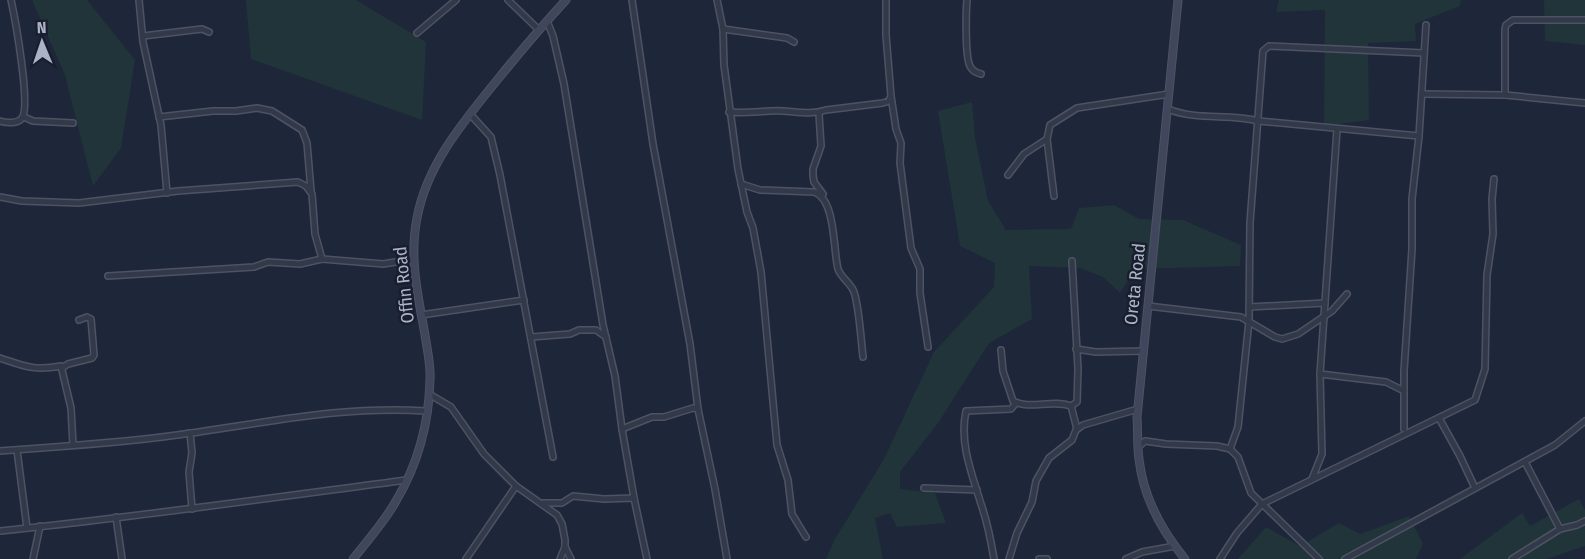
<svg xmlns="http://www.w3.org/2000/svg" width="1585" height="559" viewBox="0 0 1585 559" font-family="'Fira Sans Condensed',sans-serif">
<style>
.green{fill:#20343a}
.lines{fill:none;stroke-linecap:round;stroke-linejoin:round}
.street-casing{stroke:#4d5364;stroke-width:8}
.secondary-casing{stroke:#4d5364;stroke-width:9}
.street{stroke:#323949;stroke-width:5}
.secondary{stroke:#40475d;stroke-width:7}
.labels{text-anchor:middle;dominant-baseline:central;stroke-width:5;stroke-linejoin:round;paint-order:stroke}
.street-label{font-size:18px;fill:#acb3c6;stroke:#181e2e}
</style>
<rect width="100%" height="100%" fill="#1e2639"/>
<!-- green -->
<g class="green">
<polygon points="32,0 87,0 135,60 121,148 93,186 65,75"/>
<polygon points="246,0 356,0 426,42 422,120 251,59"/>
<polygon points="1279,0 1461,0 1460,6 1415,24 1416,41 1368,43 1369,120 1324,126 1325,10 1276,12"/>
<polygon points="1544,0 1585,0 1585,45 1545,41"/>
<polygon points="972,102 975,138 988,201 1006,230 1071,229 1079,208 1114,205 1139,219 1183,220 1241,245 1240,266 1135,269 1120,293 1103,277 1080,268 1029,266 1032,319 989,343 938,423 900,472 900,489 935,493 946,523 897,527 890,513 875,518 883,559 826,559 835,539 884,459 934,352 994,287 995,263 960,246 938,111"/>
<polygon points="1579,499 1585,510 1585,546 1547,559 1460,559 1522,513 1530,526"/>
<polygon points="1409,516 1423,544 1416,559 1238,559 1266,527 1300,546 1339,523 1360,534"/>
</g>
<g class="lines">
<defs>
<g id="street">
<polyline points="139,0 143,42 161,125 167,193"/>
<polyline points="508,0 539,30"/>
<polyline points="632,0 653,144 690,344 698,409 715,489 727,559"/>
<polyline points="717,0 723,29 724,65 738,169 747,212 753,228 761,272 777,445 788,480 792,514 806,537"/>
<polyline points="886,0 886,35 891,96 896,129 901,143 900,163 911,248 920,269 920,293 928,347"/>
<path d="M 967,0 C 966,12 965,57 970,66 C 972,71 977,73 981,74"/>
<polyline points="547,21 553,36 564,84 603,325 615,376 622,429"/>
<polyline points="723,29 787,38 794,42"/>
<polyline points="417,33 456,0"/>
<polyline points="143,36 202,29 209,32"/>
<polyline points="1422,94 1505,95 1585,103"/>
<polyline points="1505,95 1505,29 1506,25 1513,20 1585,20"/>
<path d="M 1168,109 C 1197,121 1229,113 1259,121 L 1419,136"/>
<path d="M 729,112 C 748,114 765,110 783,111 C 798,112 812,115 826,110 L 883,103 L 889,101 L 890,98"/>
<polyline points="470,114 491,137 500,175 553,457"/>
<polyline points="819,114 821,146 813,169 813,176 814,182 823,194"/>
<polyline points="24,117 33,121 73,123"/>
<polyline points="159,117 213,111 236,111 257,108 272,111 302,130 307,143 311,191"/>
<path d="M 0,121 C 6,123 18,124 22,118 C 31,106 15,18 11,0"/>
<polyline points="1008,175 1024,154 1047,139"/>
<path d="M 741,184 L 760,190 L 814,192 C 836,199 833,250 838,269 C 841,278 851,283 854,292 C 859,306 861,340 863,357"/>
<polyline points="1054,196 1047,139 1050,125 1077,108 1169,94"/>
<polyline points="0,197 22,201 79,203 178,191 298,182 306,186 312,194 315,234 322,259"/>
<polyline points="108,276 254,267 268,262 300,264 322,259 383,264 414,259"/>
<polyline points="1148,306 1241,317 1275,337 1282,339 1298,334 1332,311 1347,294"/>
<polyline points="1249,307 1325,303"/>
<polyline points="421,315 524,300"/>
<polyline points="531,337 570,334 579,330 596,330 606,337"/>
<polyline points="1076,349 1096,352 1144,351"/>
<path d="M 1001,350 L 1003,371 L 1013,401 C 1028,410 1053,399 1071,406 L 1077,429"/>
<path d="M 0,358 C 24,366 33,371 61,366 L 71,408 L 73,445"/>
<polyline points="62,368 68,364 92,358 94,355 91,319 87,317 79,320"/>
<polyline points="1320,374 1386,382 1404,391"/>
<polyline points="429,394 451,407 484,454 516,486 557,515 562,524 565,540 565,547 560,559"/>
<polyline points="1071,406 1077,402 1078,369 1072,261"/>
<polyline points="1439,418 1460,456 1475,488"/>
<polyline points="1404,429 1404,371 1412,249 1412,199 1419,136 1426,25"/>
<polyline points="190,433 192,453 189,472 192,509"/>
<polyline points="1138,447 1145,441 1166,444 1217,446 1230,449 1238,457 1251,493 1319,559"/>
<polyline points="1230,449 1238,427 1249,321 1250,223 1263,51 1269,46 1424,53"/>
<polyline points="17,450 27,528"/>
<path d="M 0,451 C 59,447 119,443 177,435 C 261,424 342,405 426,411"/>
<polyline points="1525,462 1560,529 1577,525 1585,521"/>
<polyline points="1312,479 1322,454 1320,374 1337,129"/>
<polyline points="924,488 977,490"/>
<polyline points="634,498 622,429 652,417 664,417 693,408 698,409"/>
<polyline points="543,503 562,503 573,496 604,499 634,498 647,559"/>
<polyline points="116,517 122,559"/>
<path d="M 0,531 C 136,517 271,498 407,480"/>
<polyline points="565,547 571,559"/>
<polyline points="33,559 40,526"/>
<polyline points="466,559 516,486"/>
<path d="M 994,559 C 991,541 987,521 981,504 C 972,474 959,443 966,411 L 1011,409 L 1016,403"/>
<polyline points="1009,559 1017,533 1032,502 1036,481 1049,458 1072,440 1076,430 1083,425 1138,409"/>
<polyline points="1039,559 1047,559"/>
<polyline points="1126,559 1142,552 1175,546"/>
<polyline points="1220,559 1237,533 1262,504 1475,400 1485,369 1487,275 1493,234 1492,199 1494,179"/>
<polyline points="1345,559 1555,445 1585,421"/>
<polyline points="1512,559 1560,529"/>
</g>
<g id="secondary">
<path d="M 1178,0 L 1137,417 C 1138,431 1137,446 1139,459 C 1143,496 1162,531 1185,559"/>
<path d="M 353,559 C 368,540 385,521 396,501 C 418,464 429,422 430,380 C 431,365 427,349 425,335 C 418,295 409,259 417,218 C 427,164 464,121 498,79 C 520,52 542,26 566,0"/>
</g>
</defs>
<!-- street casing -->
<use href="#street" class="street-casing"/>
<!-- secondary casing -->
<use href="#secondary" class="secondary-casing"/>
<!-- street -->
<use href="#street" class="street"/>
<!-- secondary -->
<use href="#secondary" class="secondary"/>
</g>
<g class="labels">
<!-- street labels -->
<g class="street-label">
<text transform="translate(1135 284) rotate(-84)">Oreta Road</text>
<text transform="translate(404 285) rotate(-96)">Offin Road</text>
</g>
</g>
<!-- north arrow -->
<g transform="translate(42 42) rotate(358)" stroke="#181e2e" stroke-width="4.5" paint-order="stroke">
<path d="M0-4.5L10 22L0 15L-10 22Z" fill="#acb3c6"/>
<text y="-9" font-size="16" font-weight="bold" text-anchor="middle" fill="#acb3c6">N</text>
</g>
</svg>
